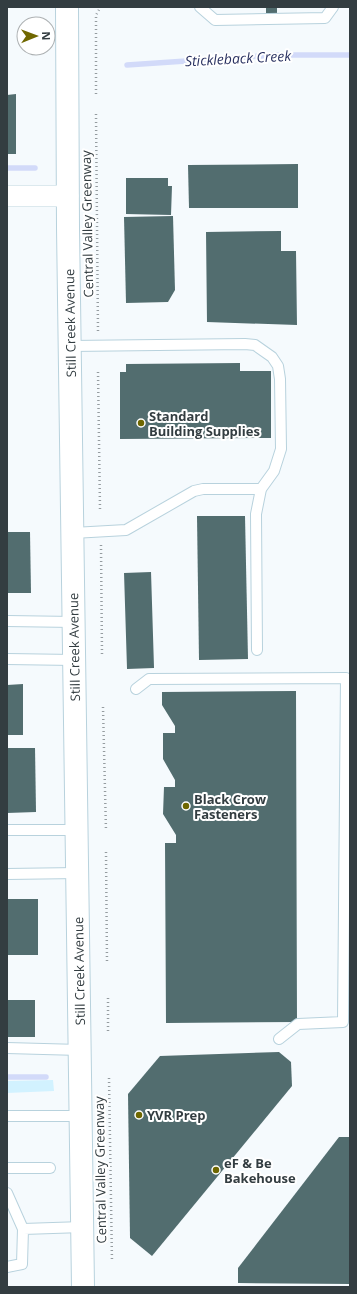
<svg xmlns="http://www.w3.org/2000/svg" width="357" height="1294" viewBox="0 0 357 1294" font-family="'Open Sans',sans-serif">
<style>
.green{fill:#d2f2ff}
.lines{fill:none;stroke-linecap:round;stroke-linejoin:round}
.stream{stroke:#d2daf9;stroke-width:5.5}
.building{fill:#526d6f}
.service-casing{stroke:#b8d2dd;stroke-width:12}
.minor-casing{stroke:#b8d2dd;stroke-width:22}
.tertiary-casing{stroke:#b8d2dd;stroke-width:24}
.path{stroke:#959ca0;stroke-width:2.5;stroke-dasharray:1 3;stroke-linecap:butt}
.service{stroke:#fff;stroke-width:10}
.minor{stroke:#fff;stroke-width:21}
.tertiary{stroke:#fff;stroke-width:22}
.poi-dot{fill:#6f6700;stroke:#fff;stroke-width:1.5}
.labels{text-anchor:middle;dominant-baseline:central;stroke-width:4;stroke-linejoin:round;paint-order:stroke}
.street-label{font-size:13px;fill:#333d41;stroke:#fff}
.poi-label{font-size:13px;font-weight:bold;fill:#333d41;stroke:#fff;text-anchor:start}
.water-label{font-size:14px;font-style:italic;fill:#2a3261;stroke:#fff}
</style>
<rect width="100%" height="100%" fill="#f5fafd"/>
<!-- green -->
<polygon class="green" points="53,1080 54,1091 7,1093 7,1081"/>
<g class="lines">
<!-- stream -->
<g class="stream">
<polyline points="127,65 275,55 350,55"/>
<polyline points="7,168 35,168"/>
<polyline points="7,1077 46,1077"/>
</g>
</g>
<!-- building -->
<g class="building">
<rect x="266" y="7" width="11" height="8"/>
<polygon points="16,94 16,154 7,154 7,95"/>
<polygon points="298,164 298,208 189,208 188,165"/>
<polygon points="126,178 168,178 168,186 172,186 171,215 126,214"/>
<polygon points="173,216 175,290 168,302 126,303 124,217"/>
<polygon points="281,231 281,251 296,251 297,325 207,322 206,232"/>
<polygon points="240,363 240,371 271,371 271,438 120,439 120,372 126,372 126,364"/>
<polygon points="197,516 245,516 248,659 199,660"/>
<polygon points="7,532 30,532 31,593 7,593"/>
<polygon points="151,572 154,668 127,669 124,573"/>
<polygon points="23,684 23,735 7,735 7,685"/>
<polygon points="296,691 297,1022 166,1023 165,843 176,843 176,835 163,814 164,787 175,787 175,780 163,759 163,733 175,733 175,726 162,705 162,692"/>
<polygon points="7,748 35,748 36,812 7,813"/>
<rect x="7" y="899" width="31" height="56"/>
<rect x="7" y="1000" width="28" height="37"/>
<polygon points="279,1052 291,1062 292,1086 152,1256 130,1238 128,1094 160,1056"/>
<polygon points="339,1137 350,1137 350,1284 238,1283 238,1268"/>
</g>
<g class="lines">
<defs>
<g id="service">
<polyline points="200,7 215,20 325,18 333,7"/>
<polyline points="70,346 245,344 255,345 272,357 278,366 280,379 281,449 274,471 261,489 256,514 257,650"/>
<polyline points="73,533 126,530 194,491 203,489 261,489"/>
<polyline points="7,621 74,622"/>
<polyline points="7,659 74,660"/>
<polyline points="136,689 149,679 346,678 343,1022 298,1024 279,1039"/>
<polyline points="7,830 77,830"/>
<polyline points="7,874 78,873"/>
<polyline points="7,1048 80,1050"/>
<polyline points="7,1116 81,1116"/>
<polyline points="7,1168 50,1168"/>
<polyline points="7,1193 23,1229"/>
<polyline points="7,1267 22,1264 23,1229 83,1227"/>
</g>
<polyline id="minor" points="7,196 68,196"/>
<polyline id="tertiary" points="67,7 68,228 83,1287"/>
</defs>
<!-- service casing -->
<use href="#service" class="service-casing"/>
<!-- minor casing -->
<use href="#minor" class="minor-casing"/>
<!-- tertiary casing -->
<use href="#tertiary" class="tertiary-casing"/>
<!-- path -->
<g class="path">
<polyline points="96,94 96,15 100,8"/>
<polyline points="96,114 98,332"/>
<polyline points="98,372 100,509"/>
<polyline points="101,545 102,655"/>
<polyline points="103,707 106,831"/>
<polyline points="106,852 107,962"/>
<polyline points="108,998 108,1034"/>
<polyline points="109,1078 112,1262"/>
</g>
<!-- service -->
<use href="#service" class="service"/>
<!-- minor -->
<use href="#minor" class="minor"/>
<!-- tertiary -->
<use href="#tertiary" class="tertiary"/>
</g>
<!-- markers -->
<g class="poi-dot">
<circle cx="141" cy="423" r="4"/>
<circle cx="186" cy="806" r="4"/>
<circle cx="139" cy="1115" r="4"/>
<circle cx="216" cy="1170" r="4"/>
</g>
<g class="labels">
<!-- street labels -->
<g class="street-label">
<text transform="translate(87 224) rotate(-91)">Central Valley Greenway</text>
<text transform="translate(70 323) rotate(-91)">Still Creek Avenue</text>
<text transform="translate(74 647) rotate(-91)">Still Creek Avenue</text>
<text transform="translate(79 971) rotate(-91)">Still Creek Avenue</text>
<text transform="translate(100 1170) rotate(-91)">Central Valley Greenway</text>
</g>
<!-- poi labels -->
<g class="poi-label">
<text x="149" y="416">Standard<tspan x="149" dy="15">Building Supplies</tspan></text>
<text x="194" y="799">Black Crow<tspan x="194" dy="15">Fasteners</tspan></text>
<text x="147" y="1115">YVR Prep</text>
<text x="224" y="1163">eF &amp; Be<tspan x="224" dy="15">Bakehouse</tspan></text>
</g>
<!-- water labels -->
<g class="water-label">
<text transform="translate(238 58) rotate(-3)">Stickleback Creek</text>
</g>
</g>
<!-- border -->
<rect width="357" height="1294" fill="none" stroke="#333d41" stroke-width="16"/>
<!-- north arrow -->
<g transform="translate(36 36) rotate(89)"><circle r="19" fill="#ffffff" stroke="#adb1b3"/>
<path d="M0-3L7 15L0 10L-7 15Z" fill="#6f6700"/>
<text y="-6" font-size="11" font-weight="bold" text-anchor="middle" fill="#333d41">N</text>
</g>
</svg>
